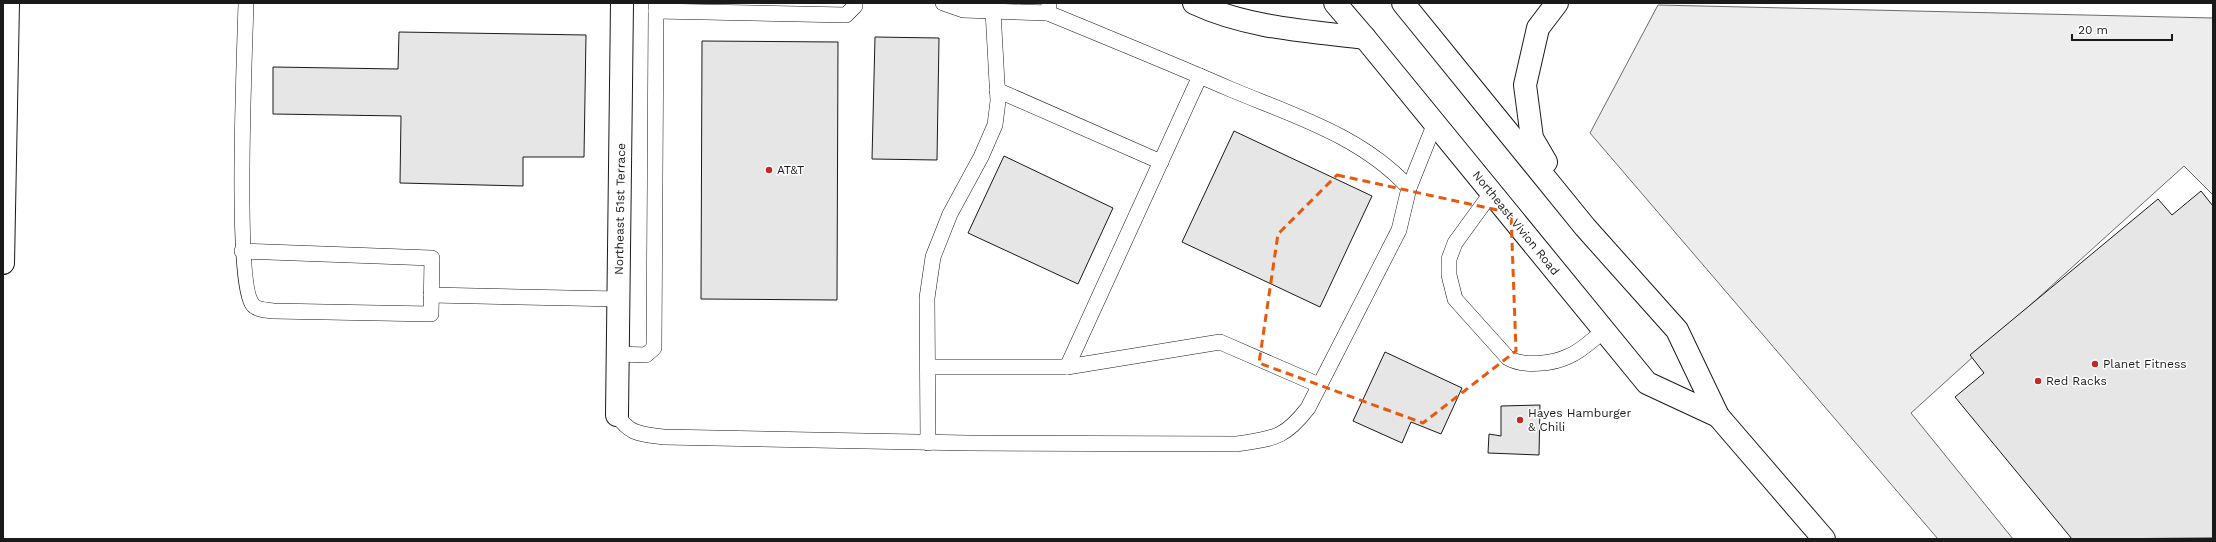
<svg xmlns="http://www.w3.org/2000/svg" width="2216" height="542" viewBox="0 0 2216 542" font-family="'Work Sans',sans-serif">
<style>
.pitch{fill:#ededed;stroke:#6a6a6a}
.building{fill:#e6e6e6;stroke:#1a1a1a}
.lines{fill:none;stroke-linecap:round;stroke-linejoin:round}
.service-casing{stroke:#1a1a1a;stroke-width:16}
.minor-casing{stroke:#1a1a1a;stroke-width:24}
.primary-casing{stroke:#1a1a1a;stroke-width:24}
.service{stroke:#fff;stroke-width:15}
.minor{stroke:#fff;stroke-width:22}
.primary{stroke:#fff;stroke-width:22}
.marked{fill:none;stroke:#e8590c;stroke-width:3;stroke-dasharray:8 5;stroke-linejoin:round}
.poi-dot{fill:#c62828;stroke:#fff;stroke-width:1.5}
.labels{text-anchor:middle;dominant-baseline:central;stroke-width:3;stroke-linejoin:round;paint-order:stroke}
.poi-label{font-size:12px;fill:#1a1a1a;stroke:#fff;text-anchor:start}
.street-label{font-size:12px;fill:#1a1a1a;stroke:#fff}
</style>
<rect width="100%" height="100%" fill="#fff"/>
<!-- pitch -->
<polygon class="pitch" points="1658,5 2213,18 2213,195 2184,166 1911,413 2013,539 1938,539 1590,133"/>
<!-- building -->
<g class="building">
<polygon points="399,32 586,35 584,157 523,157 523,186 400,183 401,116 273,114 273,67 398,69"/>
<polygon points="875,37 939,38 937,160 872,159"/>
<polygon points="702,41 838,42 837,300 701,299"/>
<polygon points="1234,131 1372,196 1320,307 1182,242"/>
<polygon points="1004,156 1113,208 1078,284 968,233"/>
<polygon points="2201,191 2213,206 2213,538 2072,539 1955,397 1984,373 1970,355 2158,199 2172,215"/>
<polygon points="1385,352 1462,388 1441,434 1411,422 1402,443 1353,421"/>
<polygon points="1540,405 1539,455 1488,453 1489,434 1501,436 1501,406"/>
</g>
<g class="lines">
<defs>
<g id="service">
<polyline points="656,3 656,11 846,15 855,6 855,3"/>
<polyline points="943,3 963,10 1048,13"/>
<path d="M 1049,3 L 1048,13 C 1109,38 1170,63 1230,89 C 1292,115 1362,136 1409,188"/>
<polyline points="997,90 1161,162"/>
<path d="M 1492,192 L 1455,243 L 1449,259 L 1449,275 L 1455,299 L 1508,358 C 1524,367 1553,364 1569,356 C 1582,351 1594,338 1605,330"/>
<path d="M 242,251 L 432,258 L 431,314 L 273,311 C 267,310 257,310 253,305 C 234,285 245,45 246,3"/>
<polyline points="431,295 619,299"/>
<polyline points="618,354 646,355 654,348 656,11"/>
<polyline points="928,367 1067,367 1200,76"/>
<polyline points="1067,367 1220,342 1319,385"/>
<path d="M 617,415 C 630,435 641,434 664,437 L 968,443 L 1237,444 C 1274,438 1284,439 1308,408 L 1399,230 L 1409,188 L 1435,123"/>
<polyline points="928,443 927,298 933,257 950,214 981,157 995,125 998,101 993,11"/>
</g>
<g id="minor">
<polyline points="3,263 8,3"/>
<polyline points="617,415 622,3"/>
</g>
<g id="primary">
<path d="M 1194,3 C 1247,28 1307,31 1365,38"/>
<polyline points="1335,3 1365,38 1647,383 1718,416"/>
<polyline points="1403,3 1585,227 1677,330 1718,416 1824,539"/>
<polyline points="1546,162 1532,138 1525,85 1538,28 1557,3"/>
</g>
</defs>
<!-- service casing -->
<use href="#service" class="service-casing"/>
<!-- minor casing -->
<use href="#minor" class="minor-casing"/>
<!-- primary casing -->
<use href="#primary" class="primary-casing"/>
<!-- service -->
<use href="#service" class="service"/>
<!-- minor -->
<use href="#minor" class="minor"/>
<!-- primary -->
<use href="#primary" class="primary"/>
</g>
<!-- marked area -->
<path class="marked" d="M 1337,175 L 1511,213 L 1516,351 L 1423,423 L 1259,363 L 1278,234 Z"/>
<!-- markers -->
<g class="poi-dot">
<circle cx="769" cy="170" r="4"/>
<circle cx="2095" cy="364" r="4"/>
<circle cx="2038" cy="381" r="4"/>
<circle cx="1520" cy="420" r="4"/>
</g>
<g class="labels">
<!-- poi labels -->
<g class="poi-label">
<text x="777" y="170">AT&amp;T</text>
<text x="2103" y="364">Planet Fitness</text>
<text x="2046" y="381">Red Racks</text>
<text x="1528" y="413">Hayes Hamburger<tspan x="1528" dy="14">&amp; Chili</tspan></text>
</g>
<!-- street labels -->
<g class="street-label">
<text transform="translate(620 209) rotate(-89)">Northeast 51st Terrace</text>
<text transform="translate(1516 223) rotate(51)">Northeast Vivion Road</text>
</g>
</g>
<!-- border -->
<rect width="2216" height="542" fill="none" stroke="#1a1a1a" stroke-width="8"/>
<!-- scale -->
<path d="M2072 34v6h100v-6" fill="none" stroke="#1a1a1a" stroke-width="2"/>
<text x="2078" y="34" font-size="12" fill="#1a1a1a" stroke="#ffffff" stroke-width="3" paint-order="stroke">20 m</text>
</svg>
